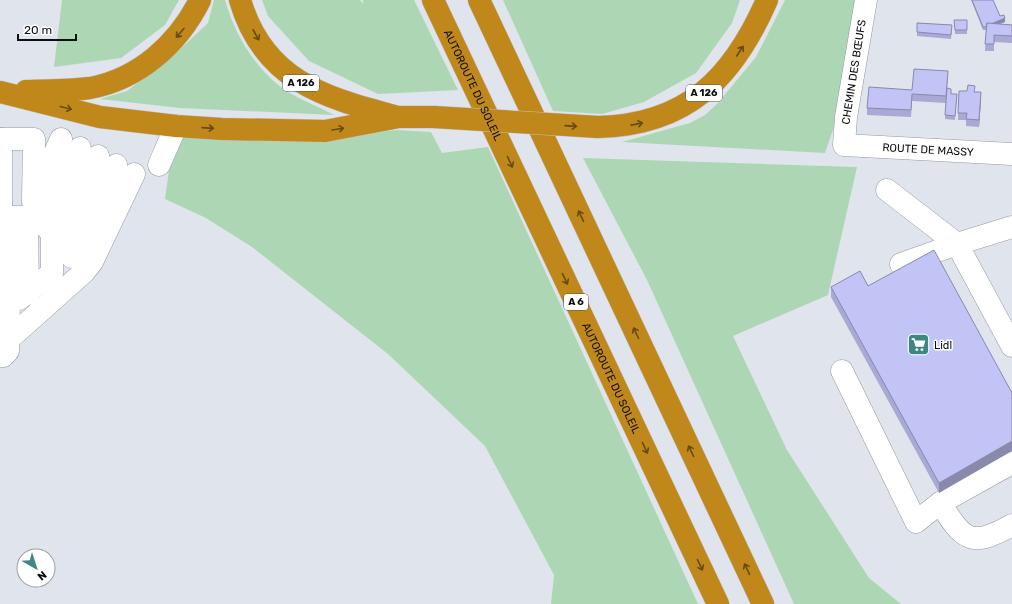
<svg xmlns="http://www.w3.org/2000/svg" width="1012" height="604" viewBox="0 0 1012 604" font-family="Rubik,sans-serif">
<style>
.green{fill:#add7b4}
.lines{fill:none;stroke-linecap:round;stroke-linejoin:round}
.minor-casing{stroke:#9598a0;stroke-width:23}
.highway-casing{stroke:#c0c0c1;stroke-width:23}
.minor{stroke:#fff;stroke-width:22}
.highway{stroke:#c0881b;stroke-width:22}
.highway-bridge-casing{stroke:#c0c0c1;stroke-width:23;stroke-linecap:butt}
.highway-bridge{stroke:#c0881b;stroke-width:22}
.wall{fill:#a8a9d4}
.shaded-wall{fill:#8889ac}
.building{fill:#c3c4f6;stroke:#8889ac}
.oneway{stroke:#664b16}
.labels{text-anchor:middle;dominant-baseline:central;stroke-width:3;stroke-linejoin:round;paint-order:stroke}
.shield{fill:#fff;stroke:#565658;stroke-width:1}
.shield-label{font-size:10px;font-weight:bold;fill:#0d0e11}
.street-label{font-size:11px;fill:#0d0e11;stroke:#fff}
.poi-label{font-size:11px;fill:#0d0e11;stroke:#fff;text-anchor:start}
</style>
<rect width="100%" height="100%" fill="#e0e4ec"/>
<!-- green -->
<g class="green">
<polygon points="62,0 179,0 165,25 121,58 54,67"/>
<path d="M 214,0 L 225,0 C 234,33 254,67 282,88 C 297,99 318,106 334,115 L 180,108 L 100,99 L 127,91 L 173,56 L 208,23 Z"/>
<polygon points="262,0 360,0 363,4 363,0 414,0 458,90 378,94 309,61 268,16"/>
<polygon points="503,0 740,0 732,23 696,73 644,102 602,114 553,111"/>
<polygon points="785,0 856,0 836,121 825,153 622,142 690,123 705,115 717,104 756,57"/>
<polygon points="396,130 431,132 442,153 488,147 698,604 551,604 554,575 485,446 388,354 252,247 206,218 165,199 174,133 317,139"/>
<polygon points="583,158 857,167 828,295 733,336 787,450 869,578 901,604 794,604 647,280"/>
</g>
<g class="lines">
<defs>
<g id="minor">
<path id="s1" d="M 866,0 L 846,117 L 844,145 L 1012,154"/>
<polyline points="0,139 34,139 33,202 61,139"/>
<polyline points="1,139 1,217"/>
<polyline points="159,165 176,126"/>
<polyline points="887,190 957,244 901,264"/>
<polyline points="0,217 38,217 52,234 52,273 19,299 0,299"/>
<polyline points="27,217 28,294"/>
<polyline points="44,225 80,148"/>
<polyline points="1012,227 957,244 1012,346"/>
<polyline points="58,242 98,156"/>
<polyline points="72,257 116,165"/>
<polyline points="7,299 8,217"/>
<polyline points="9,339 84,272 92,262 134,174"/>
<polyline points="0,356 3,356 8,351 9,299"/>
<polyline points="842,371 916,522 940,503"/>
<path d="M 1012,463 L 940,503 C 964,541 971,548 1012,525"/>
</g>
<g id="highway">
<path d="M 240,0 C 263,79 322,97 394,116"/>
<path id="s2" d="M 433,0 L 718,604"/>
<polyline points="479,0 763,604"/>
<path d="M 26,91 C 47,90 69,91 90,88 C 139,79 178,44 200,0"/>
<polyline points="0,92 100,117 176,126 222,129 325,131 399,117 434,117"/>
<path d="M 598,127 C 687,125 733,78 767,0"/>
</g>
</defs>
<!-- minor casing -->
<use href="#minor" class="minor-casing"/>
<!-- highway casing -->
<use href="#highway" class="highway-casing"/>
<!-- minor -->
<use href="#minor" class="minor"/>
<!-- highway -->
<use href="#highway" class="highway"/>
<defs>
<polyline id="highway-bridge" points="434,117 598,127"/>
</defs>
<!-- highway-bridge casing -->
<use href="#highway-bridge" class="highway-bridge-casing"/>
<!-- highway-bridge -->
<use href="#highway-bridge" class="highway-bridge"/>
</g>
<!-- wall -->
<g class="wall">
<polygon points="971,0 993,0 1000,16 1005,22 999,24 1012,25 1012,43 994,42 994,51 985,51 986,30 983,30"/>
<polygon points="954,20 967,20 967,34 955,34"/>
<polygon points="917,23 952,25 951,39 917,36"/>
<polygon points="948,78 947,88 951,94 957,94 955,120 945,119 946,103 912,101 911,117 867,115 867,108 912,90"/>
<polygon points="975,92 981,99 979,127 966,126 966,120 958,120 958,113"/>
<polygon points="868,286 1012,393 939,493 831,297 831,287"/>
</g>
<!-- shaded-wall -->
<g class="shaded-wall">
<polygon points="1005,18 1005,22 991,27 991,24"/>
<polygon points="981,92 981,99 979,127 979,120"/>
<polygon points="1012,441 1012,451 939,493 939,483"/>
</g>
<!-- building -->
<g class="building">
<polygon points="972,0 993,0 1000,16 1004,15 1005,18 991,24 987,23 986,27 983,27"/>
<polygon points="954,20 967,20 967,30 955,30"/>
<polygon points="917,23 952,25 951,35 917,32"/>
<polygon points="987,23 1012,25 1012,36 994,35 994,44 985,44"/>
<polygon points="914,69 948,71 946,96 912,94 911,110 867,108 869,87 912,90"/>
<polygon points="968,85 975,86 974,92 981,92 979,120 966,119 967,113 958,113 959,91 967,91"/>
<polygon points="947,88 951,89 951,94 957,94 955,116 945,115"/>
<polygon points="934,250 1012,393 1012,441 939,483 831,287 860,271 868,286"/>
</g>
<!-- one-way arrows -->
<defs><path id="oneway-shaft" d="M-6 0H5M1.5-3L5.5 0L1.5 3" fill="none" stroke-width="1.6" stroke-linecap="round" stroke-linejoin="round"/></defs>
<g class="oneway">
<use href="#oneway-shaft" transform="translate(180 33) rotate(131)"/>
<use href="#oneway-shaft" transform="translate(256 35) rotate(61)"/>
<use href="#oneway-shaft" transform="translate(740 51) rotate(-57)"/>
<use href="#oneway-shaft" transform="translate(66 108) rotate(14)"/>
<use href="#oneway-shaft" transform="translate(637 124) rotate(-11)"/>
<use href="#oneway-shaft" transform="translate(571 126) rotate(4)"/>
<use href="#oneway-shaft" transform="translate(208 128) rotate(4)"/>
<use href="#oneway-shaft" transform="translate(338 129) rotate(-9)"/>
<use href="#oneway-shaft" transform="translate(510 162) rotate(65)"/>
<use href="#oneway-shaft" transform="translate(581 216) rotate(-115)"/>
<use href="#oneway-shaft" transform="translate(565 279) rotate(65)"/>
<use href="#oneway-shaft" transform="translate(636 333) rotate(-115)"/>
<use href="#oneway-shaft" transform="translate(645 448) rotate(65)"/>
<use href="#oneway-shaft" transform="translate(691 451) rotate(-115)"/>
<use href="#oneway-shaft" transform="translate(700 565) rotate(65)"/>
<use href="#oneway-shaft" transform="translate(747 569) rotate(-115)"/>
</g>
<!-- icons -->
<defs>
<symbol id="supermarket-square" viewBox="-11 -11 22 22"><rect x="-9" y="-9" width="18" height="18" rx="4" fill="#3f8783" stroke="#fff"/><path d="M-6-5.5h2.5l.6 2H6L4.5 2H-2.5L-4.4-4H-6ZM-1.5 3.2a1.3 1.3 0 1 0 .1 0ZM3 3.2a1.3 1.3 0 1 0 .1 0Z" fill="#fff"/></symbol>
</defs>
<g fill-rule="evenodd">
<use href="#supermarket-square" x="906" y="332" width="25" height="25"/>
</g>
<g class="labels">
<!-- shield labels -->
<g class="shield">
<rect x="283" y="75" width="36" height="16" rx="3"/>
<rect x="686" y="85" width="36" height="16" rx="3"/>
<rect x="564" y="294" width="24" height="16" rx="3"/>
</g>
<g class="shield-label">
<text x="301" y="83">A 126</text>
<text x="704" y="93">A 126</text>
<text x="576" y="302">A 6</text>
</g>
<!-- street labels -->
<g class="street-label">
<text transform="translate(854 72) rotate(-81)">CHEMIN DES BŒUFS</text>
<text stroke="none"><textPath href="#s2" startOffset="94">AUTOROUTE DU SOLEIL</textPath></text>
<text stroke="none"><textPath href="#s1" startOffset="231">ROUTE DE MASSY</textPath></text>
<text stroke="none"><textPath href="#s2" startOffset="418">AUTOROUTE DU SOLEIL</textPath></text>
</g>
<!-- poi labels -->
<g class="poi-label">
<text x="934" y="345">Lidl</text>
</g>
</g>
<!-- north arrow -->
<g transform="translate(36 568) rotate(141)"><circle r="19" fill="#ffffff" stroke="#9e9fa0"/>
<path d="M0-3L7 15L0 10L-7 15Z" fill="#3f8783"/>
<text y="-6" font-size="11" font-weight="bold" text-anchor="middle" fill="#0d0e11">N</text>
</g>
<!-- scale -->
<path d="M18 34v6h58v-6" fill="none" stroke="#0d0e11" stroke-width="2"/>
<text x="24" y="34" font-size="12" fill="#0d0e11" stroke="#ffffff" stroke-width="3" paint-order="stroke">20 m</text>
</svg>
